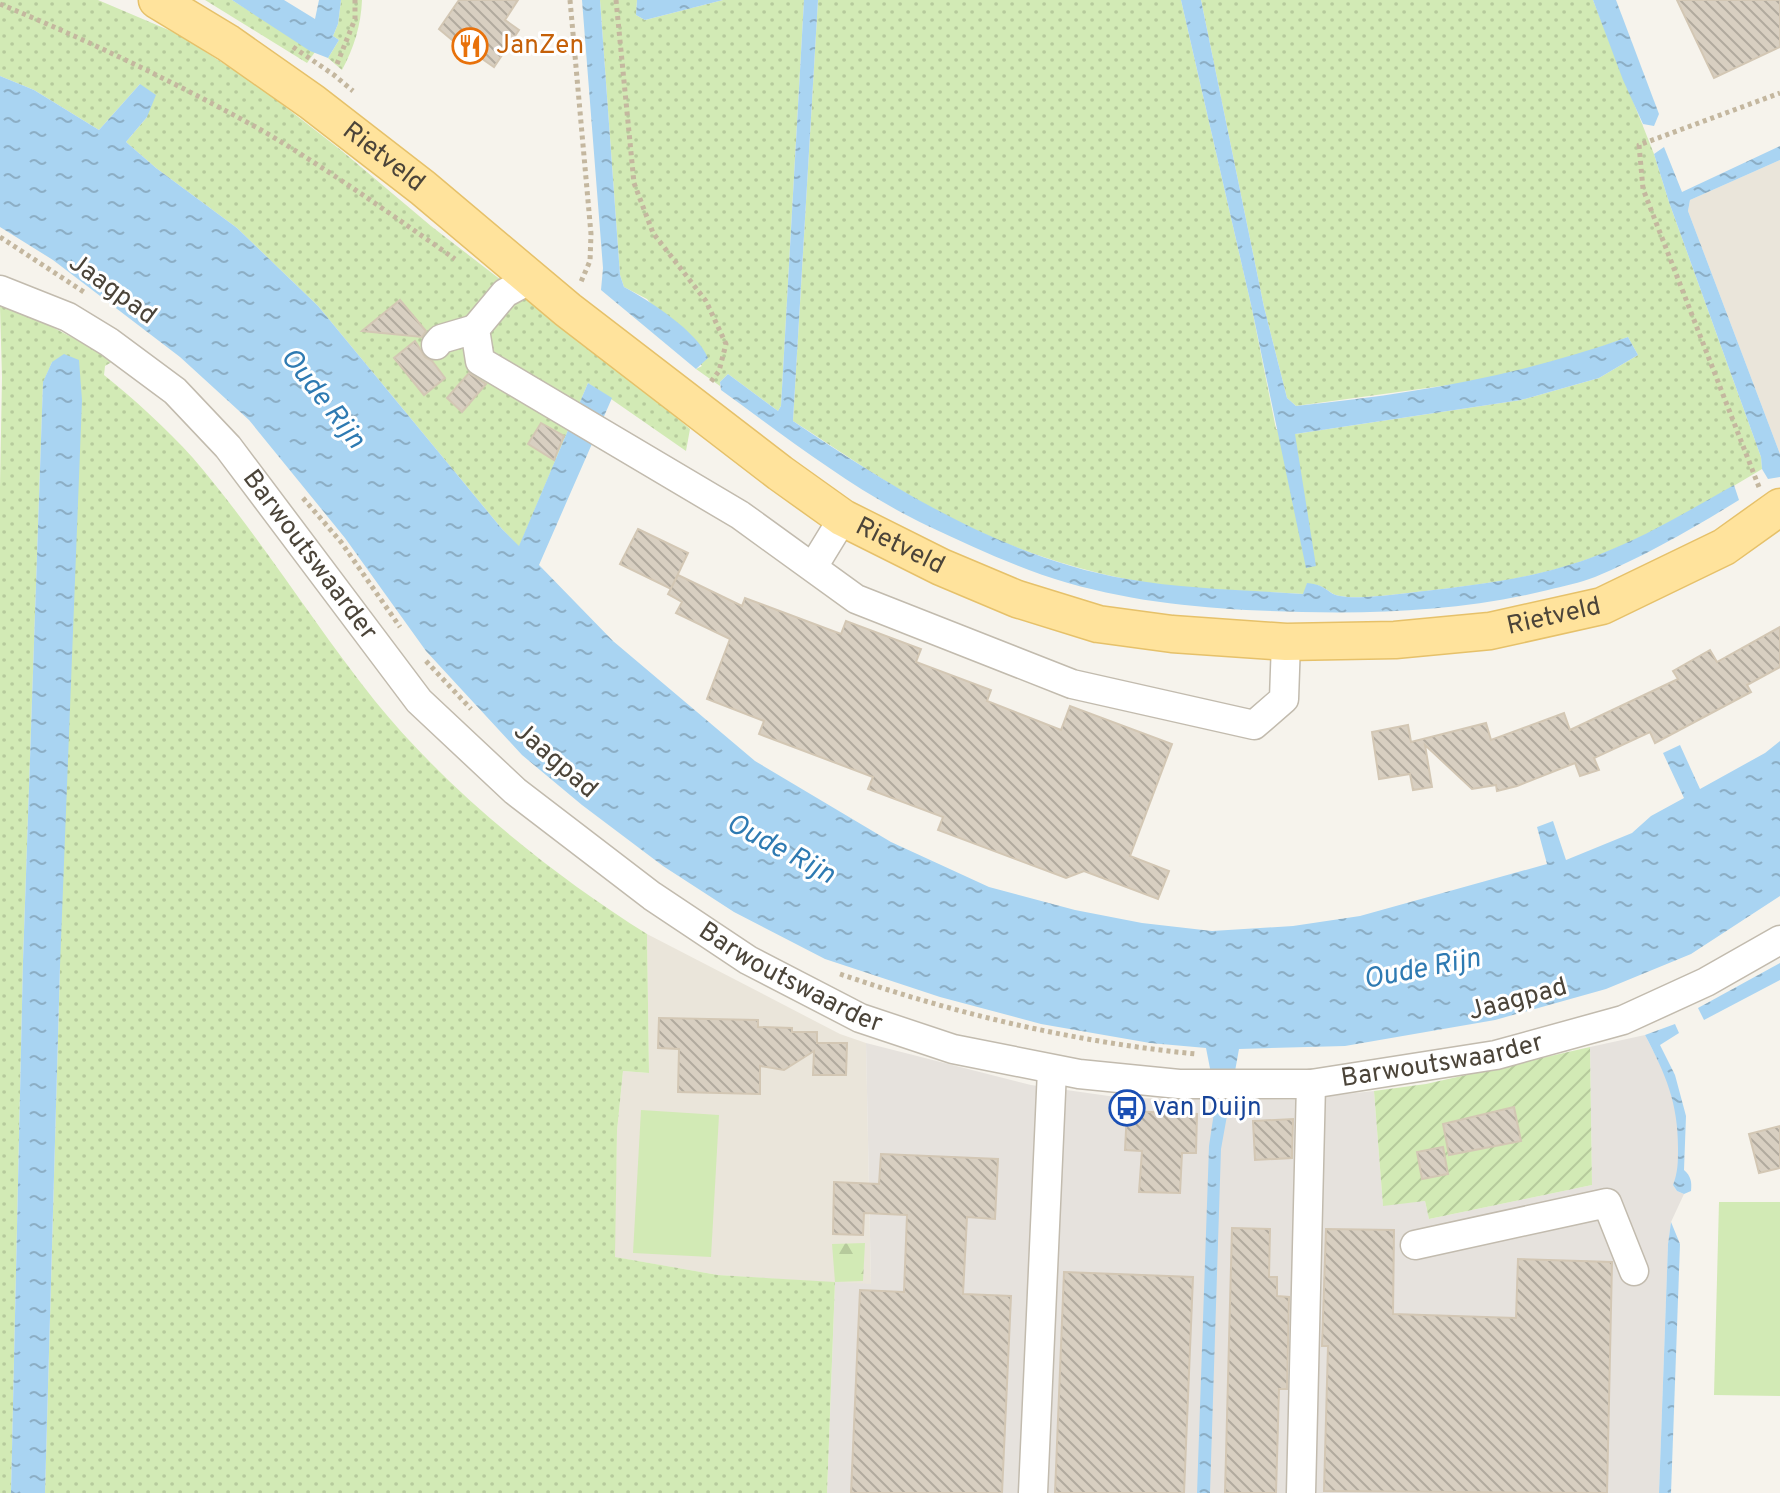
<svg xmlns="http://www.w3.org/2000/svg" width="1780" height="1493" viewBox="0 0 1780 1493" font-family="Overpass,sans-serif">
<style>
.residential{fill:#eae5da}
.industrial{fill:#e6e2dd}
.grass{fill:url(#grass-dots)}
.forest{fill:url(#forest-firs)}
.garden{fill:url(#garden-furrows)}
.pitch{fill:#d2eab5}
.water{fill:url(#water-ripples)}
.building{fill:url(#building-back-hatch);stroke:#d3c7b4;stroke-width:2}
.lines{fill:none;stroke-linecap:round;stroke-linejoin:round}
.minor-casing{stroke:#c2bbae;stroke-width:31}
.major-casing{stroke:#e6c16a;stroke-width:39}
.path{stroke:#c4b79f;stroke-width:5;stroke-dasharray:4 4;stroke-linecap:butt}
.minor{stroke:#fff;stroke-width:28}
.major{stroke:#ffe39c;stroke-width:36}
.labels{text-anchor:middle;dominant-baseline:central;stroke-width:6;stroke-linejoin:round;paint-order:stroke}
.food-label{font-size:26px;fill:#c56008;stroke:#fff;text-anchor:start}
.street-label{font-size:26px;fill:#4b4439;stroke:#fff}
.transit-label{font-size:26px;fill:#164399;stroke:#fff;text-anchor:start}
.water-label{font-size:28px;font-style:italic;fill:#2e7ab2;stroke:#fff}
</style>
<defs>
<pattern id="grass-dots" width="8" height="8" patternUnits="userSpaceOnUse" patternTransform="scale(2)"><rect width="8" height="8" fill="#d2eab5"/><path d="M2 2h.1M6 6h.1" fill="none" stroke="#b6ca9c" stroke-width="1.8" stroke-linecap="round"/></pattern>
<pattern id="forest-firs" width="22" height="20" patternUnits="userSpaceOnUse" patternTransform="scale(2)"><rect width="22" height="20" fill="#d2eab5"/><path d="M5 1l3.5 6h-7zM16 11l3.5 6h-7z" fill="#b6ca9c"/></pattern>
<pattern id="garden-furrows" width="10" height="10" patternUnits="userSpaceOnUse" patternTransform="scale(2)"><rect width="10" height="10" fill="#d2eab5"/><path d="M-1 1l2-2M0 10L10 0M9 11l2-2" fill="none" stroke="#b6ca9c"/></pattern>
<pattern id="water-ripples" width="26" height="14" patternUnits="userSpaceOnUse" patternTransform="scale(2)"><rect width="26" height="14" fill="#a9d4f2"/><path d="M2 4q2-2 4 0t4 0M15 11q2-2 4 0t4 0" fill="none" stroke="#8caec5"/></pattern>
<pattern id="building-back-hatch" width="6" height="6" patternUnits="userSpaceOnUse" patternTransform="scale(2)"><rect width="6" height="6" fill="#d8cfc1"/><path d="M-1 5l2 2M0 0l6 6M5-1l2 2" fill="none" stroke="#b1aa9e"/></pattern>
</defs>
<rect width="100%" height="100%" fill="#f6f3ec"/>
<!-- residential -->
<g class="residential">
<polygon points="1780,160 1780,454 1688,211 1690,200"/>
<polygon points="647,934 840,1034 866,1043 871,1285 718,1275 614,1257 617,1131 623,1071 649,1073"/>
</g>
<!-- industrial -->
<polygon class="industrial" points="1645,1035 1667,1078 1678,1118 1678,1172 1673,1185 1677,1191 1684,1194 1671,1222 1668,1244 1659,1493 827,1493 835,1282 871,1284 866,1043 1031,1085 1123,1098 1291,1100 1374,1091 1383,1205 1425,1201 1429,1219 1592,1185 1590,1047"/>
<!-- grass -->
<g class="grass">
<polygon points="0,0 98,0 178,34 261,88 342,151 431,226 549,317 598,351 690,429 686,451 588,383 519,547 502,529 318,306 237,228 156,168 126,142 147,117 140,84 99,130 34,90 0,76"/>
<polygon points="205,0 232,0 315,52 307,63"/>
<path d="M 341,0 L 362,0 C 361,25 354,48 342,70 L 328,58 L 339,40 L 333,36 L 338,24 Z"/>
<polygon points="600,0 637,0 636,15 645,20 723,0 804,0 781,406 778,411 728,374 720,382 720,386 696,369 702,366 647,299 624,287 620,275"/>
<path d="M 818,0 L 1181,0 L 1252,309 L 1276,429 L 1295,434 L 1521,400 L 1599,378 L 1638,355 L 1628,337 L 1569,359 L 1471,382 L 1296,406 L 1287,398 L 1264,307 L 1201,0 L 1593,0 L 1654,154 L 1669,202 L 1761,457 L 1762,469 C 1697,508 1627,551 1553,570 C 1511,581 1469,586 1426,591 C 1402,593 1363,600 1340,596 C 1327,594 1327,584 1307,584 L 1304,594 C 1244,590 1180,591 1121,578 C 1074,568 1026,553 982,533 C 915,504 854,460 793,421 Z"/>
<path d="M 0,306 L 37,319 L 115,360 L 105,366 L 104,375 C 135,400 166,428 193,458 C 259,535 312,622 375,701 C 448,791 550,873 647,934 L 649,1073 L 623,1071 L 617,1131 L 615,1257 L 718,1275 L 835,1282 L 827,1493 L 45,1493 L 60,966 L 52,362 L 43,383 L 23,961 L 11,1493 L 0,1493 L 0,487 L 2,377 Z"/>
</g>
<!-- forest -->
<polygon class="forest" points="865,1243 863,1281 835,1282 832,1244"/>
<!-- garden -->
<polygon class="garden" points="1590,1047 1592,1185 1429,1219 1425,1201 1383,1206 1374,1091 1426,1084"/>
<!-- pitch -->
<g class="pitch">
<polygon points="641,1110 719,1115 711,1257 633,1253"/>
<polygon points="1719,1202 1780,1202 1780,1396 1714,1395"/>
</g>
<!-- water -->
<g class="water">
<polygon points="232,0 284,0 315,19 319,0 341,0 338,24 333,36 339,40 328,58 310,51"/>
<path d="M 582,0 L 600,0 L 620,275 L 624,287 C 650,301 697,331 708,358 L 696,369 L 601,290 L 603,268 Z"/>
<polygon points="637,0 723,0 645,20 636,15"/>
<path d="M 804,0 L 818,0 L 793,421 C 892,488 1006,559 1127,579 C 1185,589 1244,590 1303,594 L 1307,583 C 1328,585 1327,594 1340,596 C 1361,600 1403,593 1425,591 C 1484,584 1542,577 1598,555 C 1645,537 1690,510 1734,485 L 1739,500 C 1692,529 1645,556 1595,577 C 1580,583 1563,586 1548,590 C 1468,610 1384,614 1302,612 C 1223,610 1145,605 1068,583 C 1020,569 973,547 928,526 C 856,492 786,437 721,390 L 720,382 L 728,374 L 778,411 L 781,406 Z"/>
<path d="M 1181,0 L 1201,0 L 1264,307 L 1287,398 L 1296,406 C 1410,394 1520,376 1628,337 L 1638,355 L 1599,378 L 1521,400 L 1295,434 L 1316,566 L 1306,568 L 1252,309 Z"/>
<polygon points="1593,0 1616,0 1659,114 1654,126 1643,124 1623,80"/>
<polygon points="0,76 34,90 99,130 140,84 156,95 147,117 126,142 156,168 237,228 318,306 502,529 519,546 588,383 612,398 539,565 613,641 755,761 891,842 989,887 1075,910 1142,923 1212,931 1293,926 1360,916 1547,864 1537,827 1553,821 1566,860 1632,833 1651,816 1684,798 1663,753 1680,745 1700,789 1765,753 1780,741 1780,896 1691,954 1606,989 1495,1020 1345,1046 1239,1049 1221,1149 1210,1493 1197,1493 1209,1146 1216,1099 1206,1048 1150,1043 1041,1024 940,997 825,959 734,912 663,866 582,805 522,755 426,651 345,538 249,420 180,357 53,260 0,227"/>
<polygon points="1780,146 1780,160 1690,200 1688,211 1780,454 1780,477 1768,479 1762,469 1761,457 1669,202 1654,154 1664,147 1682,192"/>
<polygon points="64,354 79,360 82,400 60,966 45,1493 11,1493 23,961 43,382 52,362"/>
<polygon points="1780,963 1780,980 1704,1020 1698,1008"/>
<path d="M 1675,1024 L 1679,1033 L 1660,1045 L 1675,1075 L 1686,1116 L 1684,1170 C 1691,1176 1692,1182 1691,1191 L 1684,1194 L 1677,1191 L 1673,1185 C 1678,1172 1678,1162 1678,1148 C 1678,1103 1666,1075 1645,1035 Z"/>
<polygon points="1671,1222 1680,1244 1671,1493 1659,1493 1668,1244"/>
</g>
<!-- building -->
<g class="building">
<polygon points="459,0 518,0 505,20 519,30 494,67 478,56 469,54 439,29"/>
<polygon points="1677,0 1780,0 1780,47 1714,78"/>
<polygon points="400,300 426,331 422,337 362,331"/>
<polygon points="415,341 425,357 432,361 445,378 424,395 394,358"/>
<polygon points="469,373 486,384 462,412 447,398"/>
<polygon points="541,423 564,436 554,460 528,444"/>
<polygon points="638,529 688,553 671,589 620,564"/>
<polygon points="678,575 742,606 745,598 841,634 846,621 921,649 916,662 991,690 987,701 1061,730 1070,706 1172,744 1130,856 1169,871 1158,899 1084,871 1066,878 938,830 943,817 868,789 873,777 759,734 764,721 707,699 730,639 676,613 682,602 668,594"/>
<polygon points="1780,627 1780,667 1747,685 1751,692 1655,743 1650,732 1594,758 1599,770 1580,776 1575,763 1517,786 1497,791 1496,785 1472,789 1425,745 1432,787 1413,790 1410,774 1379,779 1372,732 1408,725 1411,742 1486,723 1491,740 1564,713 1570,730 1678,679 1673,671 1710,650 1717,662"/>
<polygon points="659,1018 758,1020 758,1027 792,1028 792,1032 817,1032 817,1043 847,1043 846,1075 813,1075 814,1051 784,1070 760,1066 760,1094 678,1092 679,1049 658,1048"/>
<polygon points="1514,1107 1521,1141 1449,1155 1443,1124"/>
<polygon points="1127,1111 1197,1114 1196,1153 1182,1153 1180,1193 1139,1192 1142,1151 1125,1150"/>
<polygon points="1293,1119 1292,1158 1255,1160 1253,1121"/>
<polygon points="1780,1126 1780,1168 1759,1173 1749,1134"/>
<polygon points="1443,1147 1448,1174 1422,1179 1417,1152"/>
<polygon points="881,1154 998,1159 995,1219 967,1217 963,1294 1011,1296 1002,1493 851,1493 860,1290 904,1292 907,1215 864,1213 863,1235 833,1234 834,1182 879,1184"/>
<polygon points="1232,1228 1270,1229 1269,1277 1277,1277 1277,1296 1289,1297 1287,1389 1279,1389 1276,1493 1225,1493"/>
<polygon points="1326,1229 1394,1230 1393,1314 1516,1318 1518,1259 1612,1262 1607,1493 1324,1491 1328,1346 1322,1346"/>
<polygon points="1064,1272 1193,1277 1184,1493 1055,1493"/>
</g>
<g class="lines">
<defs>
<g id="minor">
<polyline points="531,279 505,293 475,329 480,361 740,515 856,599 1072,684 1254,725 1284,699 1286,642"/>
<path id="s1" d="M 0,290 L 68,317 L 109,342 L 175,391 L 228,447 L 419,701 L 515,791 L 652,896 L 748,960 L 860,1018 L 953,1049 L 1079,1074 L 1179,1084 L 1311,1084 L 1496,1055 L 1623,1020 L 1706,982 L 1780,940"/>
<polyline points="436,345 441,339 475,329"/>
<polyline points="813,567 843,518"/>
<polyline points="1415,1245 1607,1203 1634,1271"/>
<polyline points="1033,1493 1052,1070"/>
<polyline points="1301,1493 1311,1084"/>
</g>
<g id="major">
<path id="s2" d="M 157,0 L 228,43 L 312,102 L 423,188 L 568,310 L 780,473 L 843,518 L 941,567 L 1017,599 L 1098,624 L 1172,634 L 1286,642 L 1395,640 L 1490,631 L 1602,606 L 1724,547 L 1780,507"/>
</g>
</defs>
<!-- minor casing -->
<use href="#minor" class="minor-casing"/>
<!-- major casing -->
<use href="#major" class="major-casing"/>
<!-- path -->
<g class="path">
<polyline points="570,0 591,234 590,261 580,284"/>
<polyline points="616,0 634,183 653,233 706,301 726,344 719,371 710,383"/>
<path d="M 0,4 C 90,41 178,84 263,131 C 329,170 392,215 455,259"/>
<polyline points="293,47 334,75 353,91"/>
<polyline points="337,64 355,19 355,0"/>
<polyline points="0,237 87,294"/>
<polyline points="1759,487 1643,189 1639,145 1780,93"/>
<polyline points="303,498 341,542 400,627"/>
<polyline points="426,661 471,709"/>
<path d="M 840,974 C 956,1014 1074,1042 1196,1054"/>
</g>
<!-- minor -->
<use href="#minor" class="minor"/>
<!-- major -->
<use href="#major" class="major"/>
</g>
<!-- icons -->
<defs>
<symbol id="restaurant-ring" viewBox="-11 -11 22 22"><circle r="9.5" fill="#fff" stroke="#e8710a" stroke-width="1.5"/><path d="M-5-6h1v4h1v-4h1v4h1v-4h1v5L-1.5 .5V6h-2V.5L-5-1ZM5-6V6H3V1.5H1.5Q1.5-4 5-6Z" fill="#e8710a"/></symbol>
<symbol id="bus-ring" viewBox="-11 -11 22 22"><circle r="9.5" fill="#fff" stroke="#1a4fb4" stroke-width="1.5"/><path d="M-5-6H5V4H4V6H2V4H-2V6H-4V4H-5ZM-3.5-4V0h7V-4ZM-3.5 1.2v1.5H-2V1.2ZM2 1.2v1.5H3.5V1.2Z" fill="#1a4fb4"/></symbol>
</defs>
<g fill-rule="evenodd">
<use href="#restaurant-ring" x="450" y="26" width="40" height="40"/>
<use href="#bus-ring" x="1107" y="1088" width="40" height="40"/>
</g>
<g class="labels">
<!-- food labels -->
<g class="food-label">
<text x="496" y="46">JanZen</text>
</g>
<!-- street labels -->
<g class="street-label">
<text stroke="none"><textPath href="#s2" startOffset="276">Rietveld</textPath></text>
<text transform="translate(112 290) rotate(36)">Jaagpad</text>
<text stroke="none"><textPath href="#s2" startOffset="924">Rietveld</textPath></text>
<text stroke="none"><textPath href="#s1" startOffset="416">Barwoutswaarder</textPath></text>
<text stroke="none"><textPath href="#s2" startOffset="1596">Rietveld</textPath></text>
<text transform="translate(555 761) rotate(41)">Jaagpad</text>
<text stroke="none"><textPath href="#s1" startOffset="1064">Barwoutswaarder</textPath></text>
<text transform="translate(1518 1000) rotate(-15)">Jaagpad</text>
<text stroke="none"><textPath href="#s1" startOffset="1736">Barwoutswaarder</textPath></text>
</g>
<!-- transit labels -->
<g class="transit-label">
<text x="1153" y="1108">van Duijn</text>
</g>
<!-- water labels -->
<g class="water-label">
<text transform="translate(322 399) rotate(52)">Oude Rijn</text>
<text transform="translate(780 850) rotate(28)">Oude Rijn</text>
<text transform="translate(1422 970) rotate(-11)">Oude Rijn</text>
</g>
</g>
</svg>
